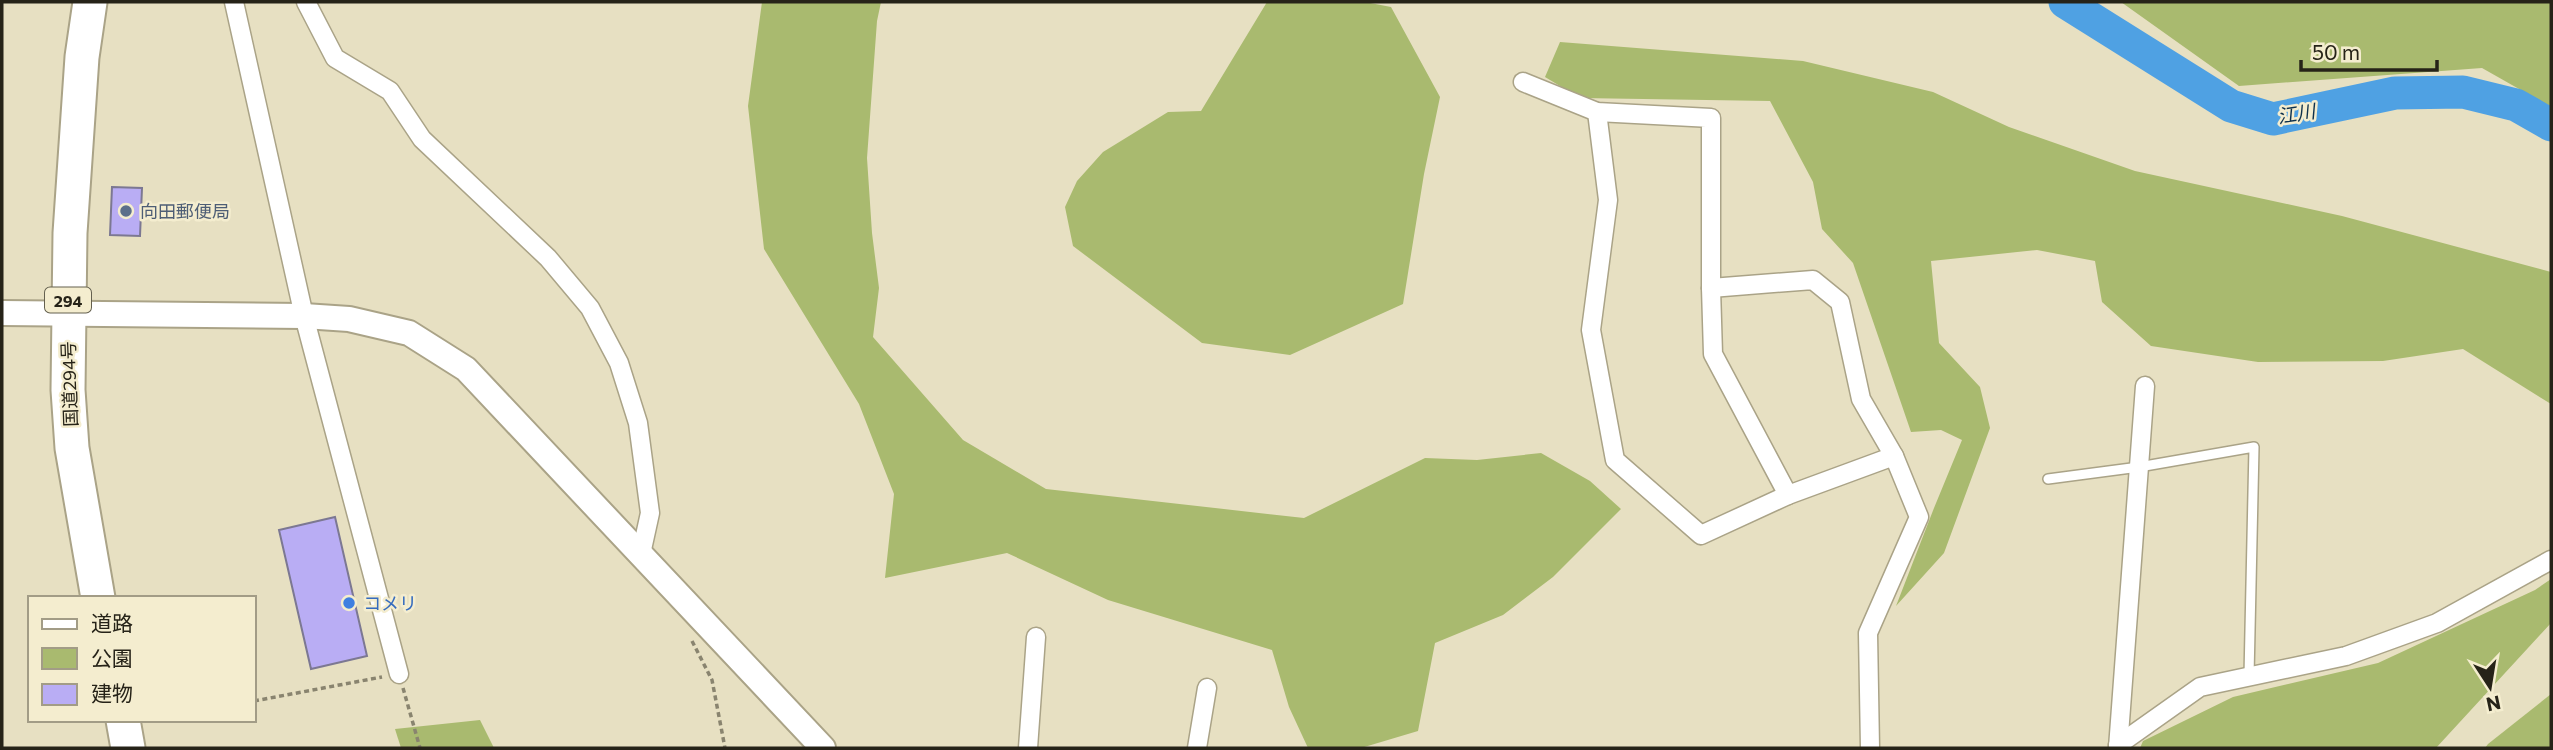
<svg xmlns="http://www.w3.org/2000/svg" width="2553" height="750" viewBox="0 0 2553 750" font-family="Commissioner,'Noto Sans JP',sans-serif">
<style>
.green{fill:#a9ba6f}
.lines{fill:none;stroke-linecap:round;stroke-linejoin:round}
.river{stroke:#4fa1e3;stroke-width:33}
.building{fill:#b9adf4;stroke:#7c7892;stroke-width:2}
.lane-casing{stroke:#aaa387;stroke-width:12}
.street-casing{stroke:#aaa387;stroke-width:21}
.secondary-casing{stroke:#aaa387;stroke-width:28}
.highway-casing{stroke:#aaa387;stroke-width:37}
.path{stroke:#89846f;stroke-width:3.5;stroke-dasharray:5 3.5;stroke-linecap:butt}
.lane{stroke:#fff;stroke-width:9}
.street{stroke:#fff;stroke-width:18}
.secondary{stroke:#fff;stroke-width:24}
.highway{stroke:#fff;stroke-width:33}
.service-dot{fill:#5c6f8a;stroke:#f4edcf;stroke-width:2.5}
.shop-dot{fill:#3f7fe0;stroke:#f4edcf;stroke-width:2.5}
.labels{text-anchor:middle;dominant-baseline:central;stroke-width:5;stroke-linejoin:round;paint-order:stroke}
.shield{fill:#f4edcf;stroke:#64604f;stroke-width:2}
.shield-label{font-size:16px;font-weight:bold;fill:#262318}
.service-label{font-size:18px;fill:#4e5e75;stroke:#f4edcf;text-anchor:start}
.street-label{font-size:18px;fill:#262318;stroke:#f4edcf}
.shop-label{font-size:18px;fill:#366cbe;stroke:#f4edcf;text-anchor:start}
.water-label{font-size:19px;font-style:italic;fill:#0f314c;stroke:#f4edcf}
</style>
<rect width="100%" height="100%" fill="#e7e0c2"/>
<!-- green -->
<g class="green">
<polygon points="762,2 881,2 877,21 867,158 872,233 879,288 873,337 963,440 1046,489 1304,518 1425,458 1477,460 1541,453 1590,481 1621,509 1553,577 1503,615 1435,643 1418,731 1361,748 1308,748 1289,707 1272,650 1108,600 1007,553 885,578 894,494 859,404 764,249 748,106"/>
<polygon points="1267,2 1365,2 1391,7 1440,97 1424,174 1403,304 1290,355 1202,343 1073,246 1065,207 1077,181 1103,152 1168,112 1201,111"/>
<polygon points="2121,2 2551,2 2551,107 2482,68 2239,86"/>
<polygon points="1560,42 1803,61 1933,92 2009,127 2135,171 2342,216 2551,272 2551,404 2463,349 2383,361 2258,362 2151,346 2102,302 2095,261 2037,250 1931,261 1939,343 1980,387 1990,428 1944,553 1896,606 1934,508 1962,440 1941,430 1911,432 1853,263 1822,229 1813,182 1770,101 1580,98 1545,77"/>
<polygon points="2551,579 2551,623 2436,748 2140,748 2143,741 2233,697 2378,663 2535,590"/>
<polygon points="2551,694 2551,748 2485,748 2488,744"/>
<polygon points="480,720 494,748 401,748 395,729"/>
</g>
<g class="lines">
<!-- river -->
<polyline class="river" points="2065,2 2231,106 2273,119 2395,93 2463,92 2516,105 2551,125"/>
</g>
<!-- building -->
<g class="building">
<polygon points="112,187 142,188 140,236 110,235"/>
<polygon points="335,517 367,656 311,669 279,530"/>
</g>
<g class="lines">
<defs>
<polyline id="lane" points="2048,479 2139,467 2254,447 2249,676"/>
<g id="street">
<polyline points="234,2 304,316 399,674"/>
<polyline points="306,2 335,58 390,91 422,139 548,258 590,308 619,363 638,423 650,513 641,554"/>
<polyline points="1523,82 1597,112 1711,118 1711,288 1713,354 1788,495"/>
<polyline points="1597,112 1608,200 1591,330 1615,460 1701,535 1788,495 1894,456"/>
<polyline points="1711,288 1813,280 1840,302 1861,399 1894,456 1919,517 1868,633 1870,748"/>
<polyline points="2118,745 2200,687 2346,656 2437,623 2551,560"/>
<polyline points="1028,748 1036,637"/>
<polyline points="1197,748 1207,688"/>
<polyline points="2118,748 2145,386"/>
</g>
<polyline id="secondary" points="2,313 304,316 349,319 409,333 466,369 823,748"/>
<g id="highway">
<polyline points="90,2 82,57 70,233 68,390 72,448 98,598"/>
<polyline points="123,720 128,748"/>
</g>
</defs>
<!-- lane casing -->
<use href="#lane" class="lane-casing"/>
<!-- street casing -->
<use href="#street" class="street-casing"/>
<!-- secondary casing -->
<use href="#secondary" class="secondary-casing"/>
<!-- highway casing -->
<use href="#highway" class="highway-casing"/>
<!-- path -->
<g class="path">
<polyline points="692,641 712,680 725,748"/>
<polyline points="403,688 420,748"/>
<polyline points="254,701 382,677"/>
</g>
<!-- lane -->
<use href="#lane" class="lane"/>
<!-- street -->
<use href="#street" class="street"/>
<!-- secondary -->
<use href="#secondary" class="secondary"/>
<!-- highway -->
<use href="#highway" class="highway"/>
</g>
<!-- markers -->
<circle class="service-dot" cx="126" cy="211" r="7"/>
<circle class="shop-dot" cx="349" cy="603" r="7"/>
<g class="labels">
<!-- shield labels -->
<rect class="shield" x="45" y="287.5" width="46" height="25" rx="5"/>
<g class="shield-label">
<text x="68" y="300">294</text>
</g>
<!-- service labels -->
<g class="service-label">
<text x="140" y="211">向田郵便局</text>
</g>
<!-- street labels -->
<g class="street-label">
<text transform="translate(69 384) rotate(-92)">国道294号</text>
</g>
<!-- shop labels -->
<g class="shop-label">
<text x="363" y="603">コメリ</text>
</g>
<!-- water labels -->
<g class="water-label">
<text transform="translate(2296 113) rotate(-9)">江川</text>
</g>
</g>
<!-- border -->
<rect width="2553" height="750" fill="none" stroke="#262318" stroke-width="7"/>
<!-- legend -->
<rect x="28" y="596" width="228" height="126" fill="#f4edcf" stroke="#a29c86" stroke-width="2"/>
<rect x="42" y="619" width="35" height="10" fill="#ffffff" stroke="#a29c86" stroke-width="2"/>
<text x="91" y="631" font-size="21" fill="#262318">道路</text>
<rect x="42" y="648" width="35" height="21" fill="#a9ba6f" stroke="#a29c86" stroke-width="2"/>
<text x="91" y="666" font-size="21" fill="#262318">公園</text>
<rect x="42" y="684" width="35" height="21" fill="#b9adf4" stroke="#a29c86" stroke-width="2"/>
<text x="91" y="701" font-size="21" fill="#262318">建物</text>
<!-- north arrow -->
<g transform="translate(2490 687) rotate(168)" stroke="#f4edcf" stroke-width="5" paint-order="stroke">
<path d="M0-5L12 26L0 18L-12 26Z" fill="#262318"/>
<text y="-10" font-size="19" font-weight="bold" text-anchor="middle" fill="#262318">N</text>
</g>
<!-- scale -->
<path d="M2301 60v10h136v-10" fill="none" stroke="#262318" stroke-width="3.5"/>
<text x="2312" y="60" font-size="21" fill="#262318" stroke="#f4edcf" stroke-width="5" paint-order="stroke">50 m</text>
</svg>
